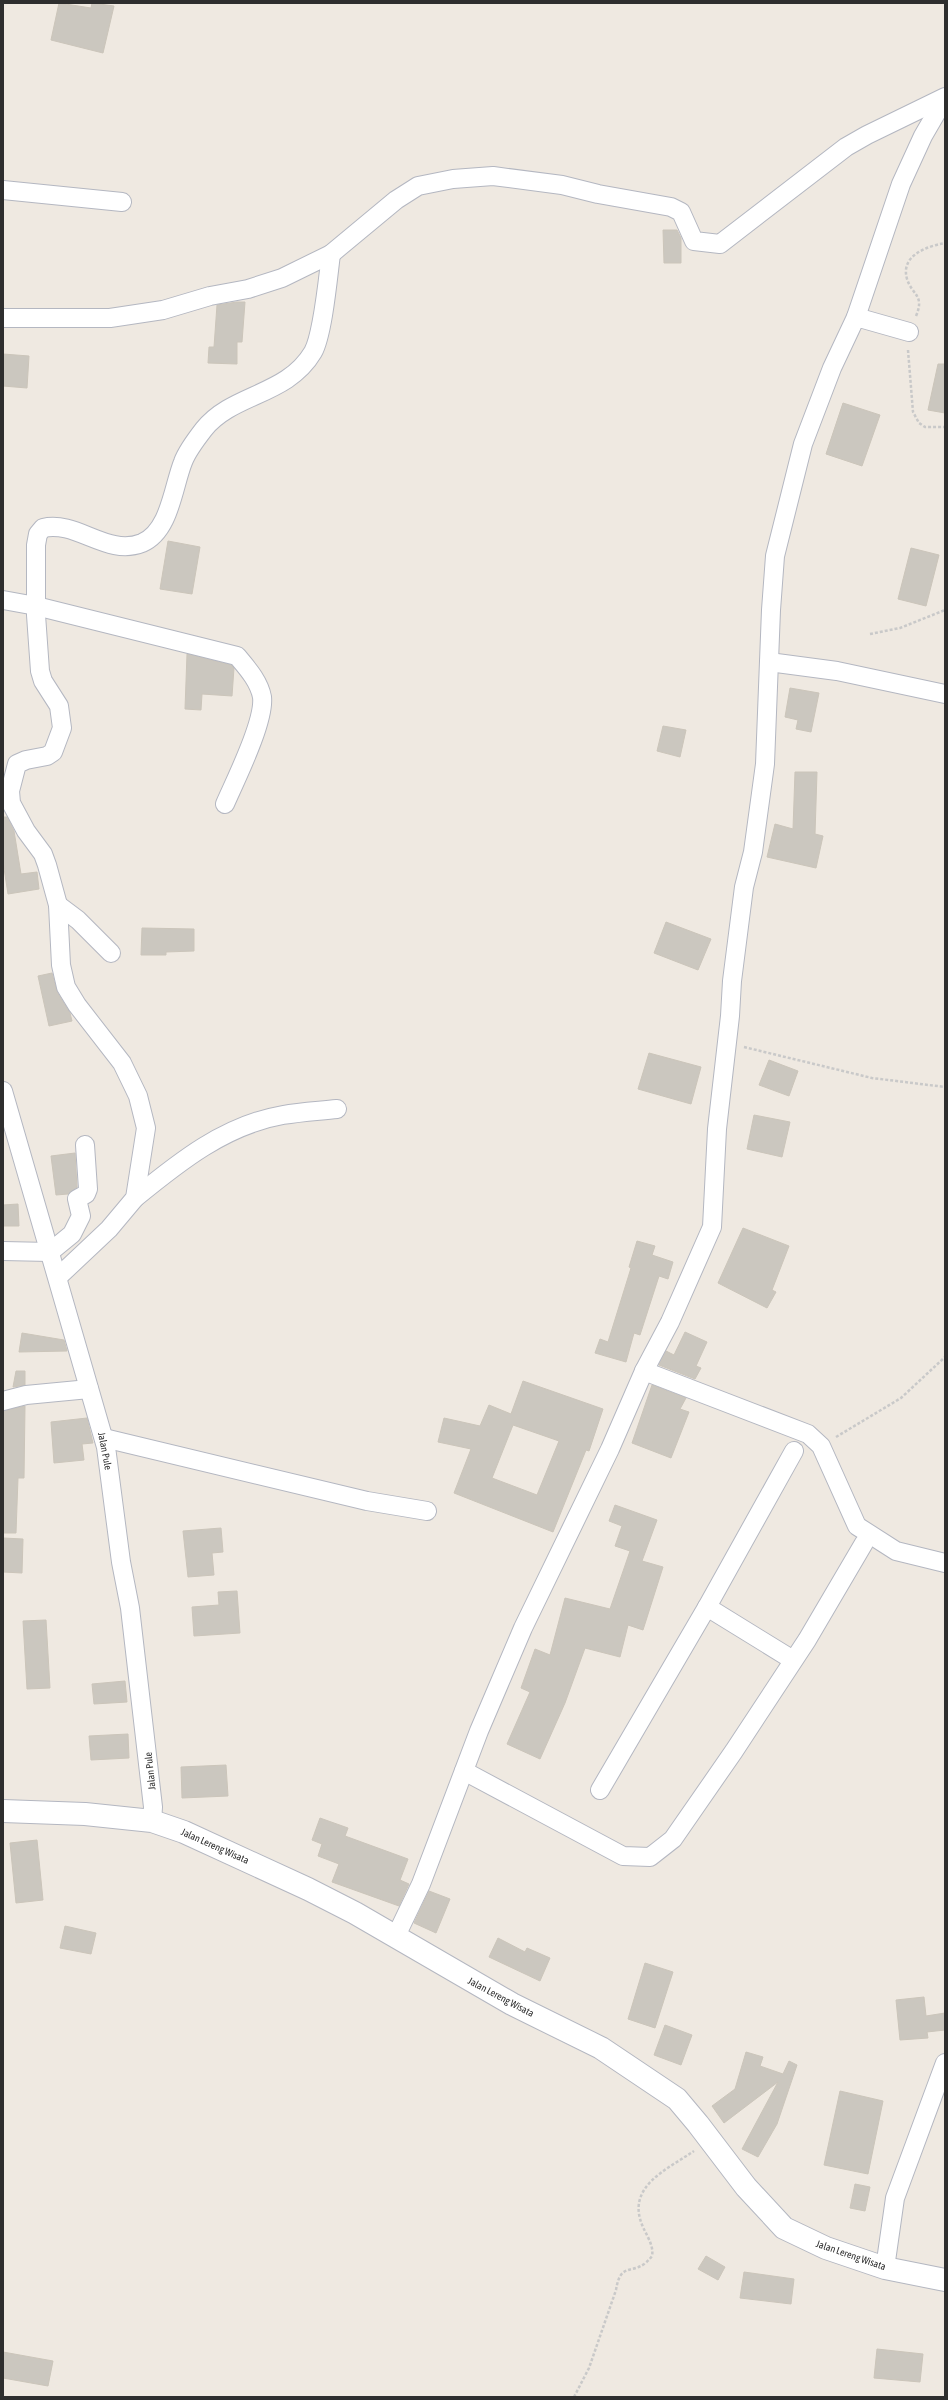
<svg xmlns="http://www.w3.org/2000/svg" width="948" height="2400" viewBox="0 0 948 2400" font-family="'Asap Condensed',sans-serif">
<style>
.building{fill:#cbc7bf;stroke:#cbc5ba;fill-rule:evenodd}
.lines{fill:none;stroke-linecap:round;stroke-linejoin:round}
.minor-casing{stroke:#b4b7c1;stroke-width:20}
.secondary-casing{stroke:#b4b7c1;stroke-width:24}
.path{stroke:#c9c9c9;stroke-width:2.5;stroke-dasharray:3 2;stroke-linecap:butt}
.minor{stroke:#fff;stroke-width:18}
.secondary{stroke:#fff;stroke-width:22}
.labels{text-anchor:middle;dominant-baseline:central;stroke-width:3;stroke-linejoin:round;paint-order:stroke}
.street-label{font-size:10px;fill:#2e2e2e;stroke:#fff}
</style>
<rect width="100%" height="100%" fill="#efe9e1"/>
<!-- building -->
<g class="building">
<polygon points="59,3 91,8 92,3 114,6 103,53 51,40"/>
<polygon points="663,230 677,230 681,238 681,263 664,263"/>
<polygon points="237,302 245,302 242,342 237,342 237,364 208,363 209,347 214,347 217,305"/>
<polygon points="3,354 29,356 27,388 3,386"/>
<polygon points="938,364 945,364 945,413 928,410"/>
<polygon points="843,403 880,415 862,466 826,454"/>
<polygon points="168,541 200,547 192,594 160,589"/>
<polygon points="911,548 939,555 926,606 898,599"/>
<polygon points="187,654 231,665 234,668 232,696 202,694 201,710 185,709"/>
<polygon points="790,688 819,693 811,732 796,729 798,720 785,717"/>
<polygon points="663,726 686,730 680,757 657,751"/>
<polygon points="795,772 817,772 815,834 823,836 816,868 767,857 775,824 793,829"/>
<polygon points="3,817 7,817 14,831 21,874 37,872 39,889 8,894 3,862"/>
<polygon points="666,922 711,939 698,970 654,953"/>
<polygon points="142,928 194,929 194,951 166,952 166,955 141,955"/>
<polygon points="52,973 57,992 70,1013 72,1021 49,1026 38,976"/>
<polygon points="649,1053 701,1067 691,1104 638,1089"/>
<polygon points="769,1060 798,1071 789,1096 759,1085"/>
<polygon points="754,1115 790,1122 782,1157 747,1149"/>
<polygon points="75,1153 77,1187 68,1194 56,1195 51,1156"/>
<polygon points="18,1204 19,1226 3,1226 3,1205"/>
<polygon points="743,1228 789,1246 772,1290 776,1292 767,1308 718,1283"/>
<polygon points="637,1241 655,1246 652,1255 673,1262 668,1279 659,1276 640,1335 634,1333 626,1362 595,1353 600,1339 608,1342 631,1268 629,1267"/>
<polygon points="685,1332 707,1342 696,1366 701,1368 695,1379 659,1365 666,1351 674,1355"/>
<polygon points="22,1333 64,1340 67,1351 19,1352"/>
<polygon points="16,1371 25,1371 25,1385 13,1387"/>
<path d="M 523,1381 L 603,1409 L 589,1451 L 586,1450 L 553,1532 L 454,1493 L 471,1449 L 438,1442 L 444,1418 L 480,1426 L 489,1405 L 511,1414 ZM 513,1425 L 559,1441 L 537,1495 L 492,1478 Z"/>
<polygon points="652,1385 686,1398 680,1409 689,1412 671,1458 632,1443"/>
<polygon points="25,1406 24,1478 18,1478 16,1533 3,1533 3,1411"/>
<polygon points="87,1418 93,1443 82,1444 84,1460 54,1463 51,1422"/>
<polygon points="615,1505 657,1520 642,1561 663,1567 643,1630 628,1625 620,1657 585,1648 565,1703 540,1759 507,1744 530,1692 521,1688 535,1649 550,1655 565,1598 610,1609 630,1551 615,1546 622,1526 609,1521"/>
<polygon points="221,1528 223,1552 212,1553 214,1575 188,1577 183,1531"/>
<polygon points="3,1538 23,1539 22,1573 3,1572"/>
<polygon points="237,1591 240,1633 194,1636 192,1607 219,1605 218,1592"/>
<polygon points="46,1620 50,1688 27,1689 23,1621"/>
<polygon points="125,1681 127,1702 94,1704 92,1684"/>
<polygon points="128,1734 129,1758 91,1760 89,1736"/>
<polygon points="226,1765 228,1796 182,1798 181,1767"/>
<polygon points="320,1818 348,1828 345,1836 408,1859 400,1880 409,1884 399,1906 332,1882 339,1864 318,1856 322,1844 312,1840"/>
<polygon points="37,1840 43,1900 16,1903 10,1843"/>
<polygon points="429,1891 450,1899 436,1933 414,1923"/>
<polygon points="65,1926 96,1933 91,1954 60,1948"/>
<polygon points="498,1938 525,1952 527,1948 550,1958 540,1981 489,1957"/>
<polygon points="645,1963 673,1972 655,2028 628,2019"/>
<polygon points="924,1997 926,2016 945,2013 945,2030 927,2032 928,2038 900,2040 896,2000"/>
<polygon points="665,2025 692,2035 681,2065 654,2055"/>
<polygon points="746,2052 763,2057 760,2066 783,2074 789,2061 797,2065 777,2124 758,2157 742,2149 778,2082 724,2123 712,2106 735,2089"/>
<polygon points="840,2091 883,2101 868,2174 824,2165"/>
<polygon points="855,2184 870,2187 865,2211 850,2208"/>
<polygon points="706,2256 725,2267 718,2280 698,2269"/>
<polygon points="744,2272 794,2279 791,2304 740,2298"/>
<polygon points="877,2349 923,2354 920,2382 874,2378"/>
<polygon points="3,2352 53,2361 48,2386 3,2378"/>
</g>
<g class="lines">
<defs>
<g id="minor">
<polyline points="3,190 122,202"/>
<polyline points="856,317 909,332"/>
<polyline points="3,318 110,318 163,310 210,296 248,289 282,278 331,254 396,200 418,186 453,179 493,176 562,185 598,194 671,207 681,212 694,241 720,244 846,147 867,135 945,97"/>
<path d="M 3,600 L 36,606 L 237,656 C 247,668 259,681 262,697 C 265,721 235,781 225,804"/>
<polyline points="769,662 837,671 945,694"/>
<polyline points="58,905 78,920 111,953"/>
<polyline points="3,1091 106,1447 121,1562 130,1608 153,1807 152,1821"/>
<path d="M 135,1198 C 179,1162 225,1125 283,1115 C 301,1112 319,1111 337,1109"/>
<polyline points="3,1251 50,1252 72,1234 81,1216 77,1199 86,1194 88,1189 85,1145"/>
<path d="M 58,1277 L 109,1229 L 135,1198 L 146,1128 L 138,1096 L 122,1063 L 77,1005 L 66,987 L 61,965 L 58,905 L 47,865 L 43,854 L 26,831 L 11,803 L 10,791 L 17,764 L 26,760 L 47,756 L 53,752 L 62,728 L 59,706 L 43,681 L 40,671 L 36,615 L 36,545 L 38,534 L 43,528 C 77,520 107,557 142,543 C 170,531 173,487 183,462 C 187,451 197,438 204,429 C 233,393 287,396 313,352 C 323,334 328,277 331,254"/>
<polyline points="644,1371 808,1434 821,1446 857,1526 896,1551 945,1563"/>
<polyline points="3,1401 26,1395 89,1389"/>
<polyline points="104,1438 367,1501 427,1511"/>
<polyline points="707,1607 793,1660"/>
<polyline points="464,1771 623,1856 650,1857 673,1839 734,1751 807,1640 864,1543"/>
<polyline points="600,1790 707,1607 794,1451"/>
<polyline points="396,1936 421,1884 479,1731 523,1628 610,1449 644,1371 670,1322 712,1227 717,1129 730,1016 732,981 744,887 753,852 765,764 771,610 775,556 803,444 832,368 856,317 901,184 923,136 945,98"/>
<polyline points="885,2268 895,2198 945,2063"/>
</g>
<polyline id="secondary" points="3,1811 85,1814 152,1821 184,1832 308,1889 355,1913 512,2004 601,2048 677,2099 698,2124 746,2187 784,2228 826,2248 885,2268 945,2280"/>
</defs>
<!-- minor casing -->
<use href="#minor" class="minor-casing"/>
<!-- secondary casing -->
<use href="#secondary" class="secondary-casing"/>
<!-- path -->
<g class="path">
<path d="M 916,316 C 925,295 912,295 907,279 C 900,255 928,246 945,243"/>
<polyline points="908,350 913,412 919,423 925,427 945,427"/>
<polyline points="870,634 900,628 945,610"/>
<polyline points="744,1047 872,1078 945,1087"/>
<polyline points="836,1437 901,1398 945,1357"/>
<path d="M 574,2397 L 589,2368 L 616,2290 C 621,2258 635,2279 652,2256 C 654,2246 647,2236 643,2227 C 625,2187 666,2170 694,2151"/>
</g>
<!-- minor -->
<use href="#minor" class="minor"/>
<!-- secondary -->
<use href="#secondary" class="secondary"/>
</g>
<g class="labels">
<!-- street labels -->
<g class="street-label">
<text transform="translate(105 1451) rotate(79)">Jalan Pule</text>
<text transform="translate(150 1771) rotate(-96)">Jalan Pule</text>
<text transform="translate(215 1846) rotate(24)">Jalan Lereng Wisata</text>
<text transform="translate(501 1997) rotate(28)">Jalan Lereng Wisata</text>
<text transform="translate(851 2255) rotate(19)">Jalan Lereng Wisata</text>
</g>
</g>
<!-- border -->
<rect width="948" height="2400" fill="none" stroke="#2e2e2e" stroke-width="8"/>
</svg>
